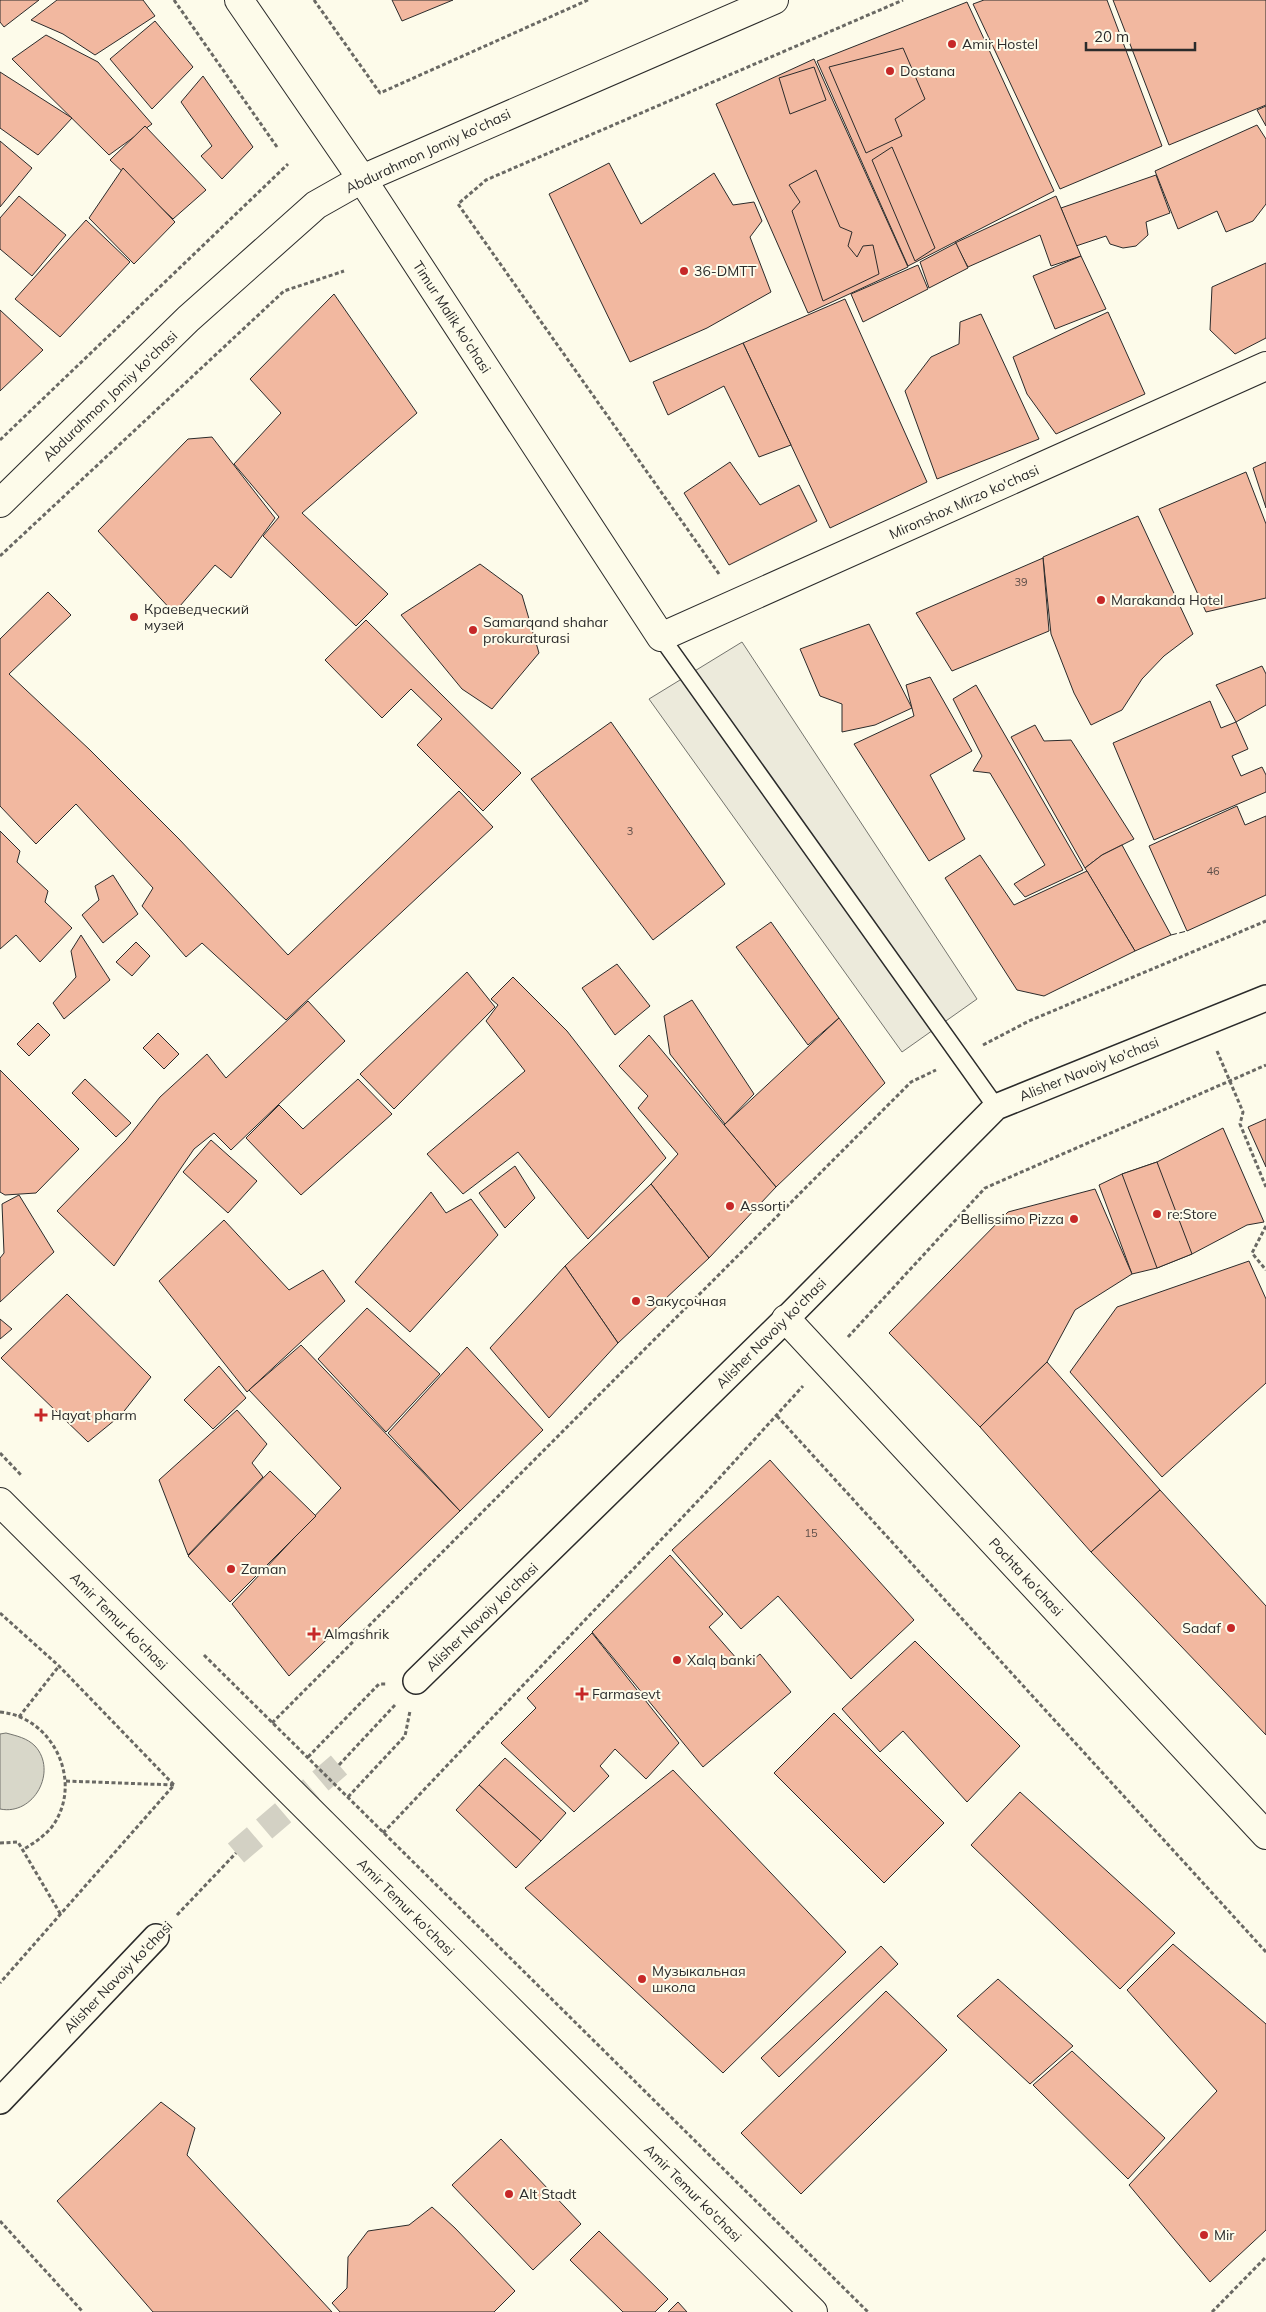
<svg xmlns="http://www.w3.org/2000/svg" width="1266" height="2312" viewBox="0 0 1266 2312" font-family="Mulish,sans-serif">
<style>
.parking{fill:#eceadb;stroke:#74746e}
.water{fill:#d8d7c9;stroke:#74746e}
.building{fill:#f2b8a0;stroke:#2b2b2b}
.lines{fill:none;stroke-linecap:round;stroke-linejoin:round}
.pedestrian-tunnel{stroke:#d3d1c4;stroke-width:25;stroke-dasharray:25 12;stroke-linecap:butt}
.service-casing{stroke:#2b2b2b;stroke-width:19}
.pedestrian-casing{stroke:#2b2b2b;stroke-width:28}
.minor-casing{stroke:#2b2b2b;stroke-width:30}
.tertiary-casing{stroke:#2b2b2b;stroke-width:30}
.secondary-casing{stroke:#2b2b2b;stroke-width:30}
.path{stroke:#6a6964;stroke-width:3;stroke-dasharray:4 2.5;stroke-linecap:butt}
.service{stroke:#fdfbea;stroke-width:16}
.pedestrian{stroke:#fdfbea;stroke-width:25}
.minor{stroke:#fdfbea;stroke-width:28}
.tertiary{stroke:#fdfbea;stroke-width:28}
.secondary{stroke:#fdfbea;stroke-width:28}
.fence{stroke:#2b2b2b;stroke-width:1;stroke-dasharray:6 2.5;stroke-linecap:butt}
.poi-dot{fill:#c62828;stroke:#fdfbea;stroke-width:2}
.labels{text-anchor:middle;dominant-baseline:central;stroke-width:4;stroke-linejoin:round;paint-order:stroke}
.number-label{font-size:11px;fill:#5d4e48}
.poi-label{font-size:14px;fill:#2b2b2b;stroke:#fdfbea;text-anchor:start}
.street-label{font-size:14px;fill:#2b2b2b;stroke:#fdfbea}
</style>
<rect width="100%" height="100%" fill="#fdfbea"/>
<!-- parking -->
<polygon class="parking" points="742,642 977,999 902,1052 649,699"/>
<!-- water -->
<path class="water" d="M 6,1733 C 17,1736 27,1738 35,1746 C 58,1771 34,1816 0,1809 L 0,1734 Z"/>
<!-- building -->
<g class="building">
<polygon points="0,0 39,0 4,27 0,22"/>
<polygon points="57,0 143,0 155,16 95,55 63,34 31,20"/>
<polygon points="392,0 453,0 402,21"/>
<polygon points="984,0 1107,0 1162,146 1060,189 973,4"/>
<polygon points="1113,0 1266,0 1266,105 1169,145"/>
<polygon points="967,2 1054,191 908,266 817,61"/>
<polygon points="155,21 193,67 152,109 110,59"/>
<polygon points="46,35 98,62 152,124 109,155 12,59"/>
<polygon points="903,48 925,99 895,119 902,136 866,153 829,67"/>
<polygon points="814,59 908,267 808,313 716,104"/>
<polygon points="814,67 826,100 790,114 779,78"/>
<polygon points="0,72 72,118 38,155 0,128"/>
<polygon points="203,76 253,147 222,179 201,156 212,146 181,102"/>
<polygon points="1266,106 1266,126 1257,110"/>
<polygon points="1257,125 1266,139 1266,204 1253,221 1226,232 1217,211 1178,229 1155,171"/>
<polygon points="145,126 206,190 173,219 110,160"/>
<polygon points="0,141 32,168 0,207"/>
<polygon points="892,147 935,248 915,261 872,160"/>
<polygon points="609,163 641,224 714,173 733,205 754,202 762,221 750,237 771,292 707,328 630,362 549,194"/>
<polygon points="123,168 175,222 134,264 89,218"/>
<polygon points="816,170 840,227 852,232 848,246 857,257 863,246 873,245 879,274 823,301 792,211 800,202 789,185"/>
<polygon points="1156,175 1170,213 1146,222 1148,235 1136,246 1123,248 1110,244 1106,236 1076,246 1061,208"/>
<polygon points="19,196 66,235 32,276 0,249 0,218"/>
<polygon points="1056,196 1081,256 1051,266 1040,235 968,267 955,243"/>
<polygon points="86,220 130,262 60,337 15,299"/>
<polygon points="956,243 968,268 929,288 920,262"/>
<polygon points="1081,256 1106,309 1055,329 1033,276"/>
<polygon points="1266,263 1266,338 1235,354 1210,330 1212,287"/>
<polygon points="918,265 928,289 863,322 851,294"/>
<polygon points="334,294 417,413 302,513 388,594 356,626 263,536 279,517 234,464 281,413 250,379"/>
<polygon points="845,299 927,482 830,528 743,343"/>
<polygon points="0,310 43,350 0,391"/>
<polygon points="1108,312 1145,394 1056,434 1027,394 1013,357"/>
<polygon points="981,314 1039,439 937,479 905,391 931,357 959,344 960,322"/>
<polygon points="743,343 791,445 759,457 724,386 668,415 653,382"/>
<polygon points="212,437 275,518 231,578 215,565 174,613 98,531 188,439"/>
<polygon points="730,462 760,505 799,485 817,521 729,565 684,493"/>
<polygon points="1266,462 1266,508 1253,468"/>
<polygon points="1246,472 1266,524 1266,598 1206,612 1159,509"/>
<polygon points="1138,516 1193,634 1164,656 1142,679 1122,710 1091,725 1074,693 1051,634 1043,557"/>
<polygon points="1043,558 1049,631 952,671 916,613"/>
<polygon points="480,564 522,595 539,653 492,709 462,689 401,615"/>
<polygon points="48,592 71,615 9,674 90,750 179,839 288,955 459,791 493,827 286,1020 202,943 186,957 142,906 153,888 76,804 36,844 0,806 0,639"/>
<polygon points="366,620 521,773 483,811 417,745 442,719 411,689 382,718 325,660"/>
<polygon points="869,624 912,708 875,725 842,732 842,704 820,696 800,649"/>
<polygon points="1262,666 1266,674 1266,705 1236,722 1216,685"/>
<polygon points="930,677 972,751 930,775 965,839 929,861 854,744 914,716 906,685"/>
<polygon points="976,685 1083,870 1025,897 1014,884 1045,865 990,773 973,771 982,756 953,699"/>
<polygon points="1210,701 1221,728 1236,722 1248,749 1232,756 1241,776 1262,767 1266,775 1266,792 1154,840 1113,743"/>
<polygon points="611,722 725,884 653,940 531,779"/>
<polygon points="1035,725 1044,741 1071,740 1134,839 1102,855 1085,868 1011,737"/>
<polygon points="1237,806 1245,825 1266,816 1266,895 1187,931 1149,846"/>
<polygon points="0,831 20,851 17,862 48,891 45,902 72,928 40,962 16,935 0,949"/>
<polygon points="1122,845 1171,935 1135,951 1085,868 1102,855"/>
<polygon points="980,855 1014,905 1087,871 1135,951 1044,996 1017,990 945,878"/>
<polygon points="113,875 138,914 103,943 82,915 99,900 95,886"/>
<polygon points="771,922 839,1018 808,1045 736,947"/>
<polygon points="81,935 110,980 64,1019 53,1003 76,977 71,951"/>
<polygon points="136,942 150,956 132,976 116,962"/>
<polygon points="617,964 650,1006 615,1035 582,988"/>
<polygon points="467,972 495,1007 394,1109 360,1074"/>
<polygon points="513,977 567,1031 666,1158 588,1239 518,1152 463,1194 427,1154 525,1071 486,1021 498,1005 491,999"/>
<polygon points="692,1000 754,1094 725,1124 670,1054 664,1016"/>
<polygon points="308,1001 345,1041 231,1150 214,1133 194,1149 114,1266 57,1211 126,1140 160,1097 207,1054 226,1078"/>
<polygon points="839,1018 885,1083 776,1187 724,1125"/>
<polygon points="38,1023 50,1035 29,1056 17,1044"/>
<polygon points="158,1033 179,1054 164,1069 143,1048"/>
<polygon points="649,1035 776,1187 709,1258 651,1184 678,1154 638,1108 648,1096 619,1066"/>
<polygon points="0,1070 79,1149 36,1193 5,1195 0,1192"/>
<polygon points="85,1079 131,1123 116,1137 72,1093"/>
<polygon points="358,1079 392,1114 301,1195 246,1138 279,1105 303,1129"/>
<polygon points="1266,1119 1266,1167 1248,1127"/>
<polygon points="1223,1128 1264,1222 1247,1225 1192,1254 1157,1268 1132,1274 1099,1185 1122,1174 1157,1162"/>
<polygon points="211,1140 257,1181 228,1213 183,1172"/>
<polygon points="1157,1162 1192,1254 1157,1268 1122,1174"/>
<polygon points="515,1166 535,1198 505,1228 479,1193"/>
<polygon points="651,1184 709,1258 618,1343 565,1266"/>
<polygon points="1095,1189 1132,1274 1075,1310 1047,1362 980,1427 889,1333 1008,1212"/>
<polygon points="431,1192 446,1213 471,1199 498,1235 410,1332 355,1282"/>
<polygon points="19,1195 54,1252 0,1302 0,1258 4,1253 2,1204"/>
<polygon points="224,1220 289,1290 323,1270 345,1301 247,1392 159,1281"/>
<polygon points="1249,1261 1266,1299 1266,1383 1162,1477 1070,1372 1117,1307"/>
<polygon points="565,1266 618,1343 549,1418 490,1348"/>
<polygon points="67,1294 151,1377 121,1415 88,1442 1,1358"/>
<polygon points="367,1308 440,1374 386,1432 318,1359"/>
<polygon points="0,1319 12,1329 0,1339"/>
<polygon points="301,1345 460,1511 289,1676 232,1604 341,1488 249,1390"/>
<polygon points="467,1347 543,1430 460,1511 388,1433"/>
<polygon points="1047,1362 1160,1490 1091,1552 980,1427"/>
<polygon points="219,1366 246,1398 213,1429 184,1400"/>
<polygon points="237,1410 267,1444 252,1463 263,1477 188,1555 159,1480"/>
<polygon points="770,1460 914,1620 851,1679 778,1596 741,1629 672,1550"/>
<polygon points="270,1471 316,1516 230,1602 188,1556"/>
<polygon points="1160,1490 1266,1606 1266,1735 1091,1552"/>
<polygon points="670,1555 723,1614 709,1627 744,1667 760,1654 791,1692 703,1767 592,1632"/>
<polygon points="592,1633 679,1743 646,1779 615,1749 600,1766 609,1776 574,1812 501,1743 536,1708 527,1698"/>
<polygon points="915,1641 1020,1746 967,1802 903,1731 880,1752 842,1709"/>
<polygon points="834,1713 944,1823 884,1883 774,1773"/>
<polygon points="505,1758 566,1813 541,1841 479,1785"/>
<polygon points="673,1770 846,1952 723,2073 525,1888"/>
<polygon points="479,1785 541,1841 516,1868 456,1810"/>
<polygon points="1020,1792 1175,1933 1120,1989 971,1845"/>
<polygon points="1173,1944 1266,2024 1266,2230 1210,2282 1129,2185 1217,2091 1127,1990"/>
<polygon points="881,1946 898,1964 779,2077 761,2058"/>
<polygon points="998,1979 1073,2046 1030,2084 957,2016"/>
<polygon points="886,1991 947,2050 801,2194 741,2133"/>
<polygon points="1072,2051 1165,2138 1128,2179 1033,2085"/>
<polygon points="161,2102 195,2128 187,2155 332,2312 153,2312 57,2201"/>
<polygon points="501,2139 581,2224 533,2270 452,2185"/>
<polygon points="432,2207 455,2228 515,2291 494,2312 340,2312 332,2303 347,2288 348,2257 368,2231 409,2225"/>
<polygon points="599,2231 668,2299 655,2312 623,2312 570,2260"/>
<polygon points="678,2302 687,2312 668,2312"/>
</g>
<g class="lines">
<!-- pedestrian-tunnel -->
<polyline class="pedestrian-tunnel" points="236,1853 339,1765"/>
<defs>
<polyline id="service" points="661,637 996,1107"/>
<g id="pedestrian">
<polyline points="416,1681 786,1319 996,1107 1266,998"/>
<polyline points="0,2101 156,1937"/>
</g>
<g id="minor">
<polyline points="362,179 661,637 1266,366"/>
<polyline points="786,1319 1266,1835"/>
</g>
<polyline id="tertiary" points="239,0 362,179"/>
<g id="secondary">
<polyline points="0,503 188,319 316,205 362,179 774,0"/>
<polyline points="0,1502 813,2312"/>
</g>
</defs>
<!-- service casing -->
<use href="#service" class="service-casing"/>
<!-- pedestrian casing -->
<use href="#pedestrian" class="pedestrian-casing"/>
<!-- minor casing -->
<use href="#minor" class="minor-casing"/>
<!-- tertiary casing -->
<use href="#tertiary" class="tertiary-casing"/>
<!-- secondary casing -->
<use href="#secondary" class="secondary-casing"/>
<!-- path -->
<g class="path">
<polyline points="174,0 277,147"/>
<polyline points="314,0 380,93 588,0"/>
<polyline points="0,440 288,164"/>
<polyline points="0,556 284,291 344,271"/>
<polyline points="719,574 458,204 486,180 903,0"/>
<polyline points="983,1045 1029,1021 1266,921"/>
<polyline points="1217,1051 1243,1112 1240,1124 1266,1187"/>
<polyline points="1266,1226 1252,1253 1266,1270"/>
<polyline points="848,1337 985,1188 1266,1065"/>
<polyline points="777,1416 1266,1952"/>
<polyline points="0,1453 21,1475"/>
<polyline points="0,1613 59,1666 174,1785 0,1983"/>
<polyline points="204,1655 868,2312"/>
<path d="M 0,1712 C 54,1717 85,1784 51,1828 C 43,1837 34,1843 24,1849"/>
<polyline points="19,1717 59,1666"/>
<polyline points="272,1723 911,1082 936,1070"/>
<polyline points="308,1757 379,1684 386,1684"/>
<polyline points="339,1765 395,1705"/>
<polyline points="66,1781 174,1785"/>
<polyline points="348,1797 405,1736 410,1711"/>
<polyline points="383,1833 713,1485 803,1386"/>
<polyline points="0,1843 18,1842 61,1915"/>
<polyline points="177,1915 236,1853"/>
<polyline points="0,2221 83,2312"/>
<polyline points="1212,2312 1266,2257"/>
</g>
<!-- service -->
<use href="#service" class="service"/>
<!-- pedestrian -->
<use href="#pedestrian" class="pedestrian"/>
<!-- minor -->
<use href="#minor" class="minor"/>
<!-- tertiary -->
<use href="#tertiary" class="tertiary"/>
<!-- secondary -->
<use href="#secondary" class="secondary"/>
<!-- fence -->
<polyline class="fence" points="1171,935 1187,931"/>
</g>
<!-- markers -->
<g class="poi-dot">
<circle cx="952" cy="44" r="5"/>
<circle cx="890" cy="71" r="5"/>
<circle cx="684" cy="271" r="5"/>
<circle cx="1101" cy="600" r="5"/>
<circle cx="134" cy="617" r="5"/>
<circle cx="473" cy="630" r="5"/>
<circle cx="730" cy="1206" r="5"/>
<circle cx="1157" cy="1214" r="5"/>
<circle cx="1074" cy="1219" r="5"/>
<circle cx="636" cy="1301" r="5"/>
<path d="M38.5 1407.5h5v5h5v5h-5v5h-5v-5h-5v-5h5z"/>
<circle cx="231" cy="1569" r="5"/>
<circle cx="1231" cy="1628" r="5"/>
<path d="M311.5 1626.5h5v5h5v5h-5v5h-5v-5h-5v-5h5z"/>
<circle cx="677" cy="1660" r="5"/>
<path d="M579.5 1686.5h5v5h5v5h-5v5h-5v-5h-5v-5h5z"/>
<circle cx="642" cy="1979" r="5"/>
<circle cx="509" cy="2194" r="5"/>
<circle cx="1204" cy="2235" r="5"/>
</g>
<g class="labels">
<!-- number labels -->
<g class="number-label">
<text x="1021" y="582">39</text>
<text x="630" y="831">3</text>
<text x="1213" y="871">46</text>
<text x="811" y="1533">15</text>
</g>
<!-- poi labels -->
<g class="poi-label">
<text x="962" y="44">Amir Hostel</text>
<text x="900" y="71">Dostana</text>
<text x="694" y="271">36-DMTT</text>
<text x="1111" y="600">Marakanda Hotel</text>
<text x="144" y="609">Краеведческий<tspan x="144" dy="16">музей</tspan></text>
<text x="483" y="622">Samarqand shahar<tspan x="483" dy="16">prokuraturasi</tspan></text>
<text x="740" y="1206">Assorti</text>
<text x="1167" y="1214">re:Store</text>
<text x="1064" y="1219" text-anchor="end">Bellissimo Pizza</text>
<text x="646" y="1301">Закусочная</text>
<text x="51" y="1415">Hayat pharm</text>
<text x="241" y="1569">Zaman</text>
<text x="1221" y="1628" text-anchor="end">Sadaf</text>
<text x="324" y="1634">Almashrik</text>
<text x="687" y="1660">Xalq banki</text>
<text x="592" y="1694">Farmasevt</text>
<text x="652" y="1971">Музыкальная<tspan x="652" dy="16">школа</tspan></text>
<text x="519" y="2194">Alt Stadt</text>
<text x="1214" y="2235">Mir</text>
</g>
<!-- street labels -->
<g class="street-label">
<text transform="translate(428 151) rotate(-25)">Abdurahmon Jomiy ko'chasi</text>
<text transform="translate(452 317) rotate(57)">Timur Malik ko'chasi</text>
<text transform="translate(110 396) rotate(-44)">Abdurahmon Jomiy ko'chasi</text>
<text transform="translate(964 502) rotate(-24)">Mironshox Mirzo ko'chasi</text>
<text transform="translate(1089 1069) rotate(-22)">Alisher Navoiy ko'chasi</text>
<text transform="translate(771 1333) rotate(-45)">Alisher Navoiy ko'chasi</text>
<text transform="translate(1026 1577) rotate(47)">Pochta ko'chasi</text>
<text transform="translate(482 1617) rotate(-44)">Alisher Navoiy ko'chasi</text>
<text transform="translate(119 1621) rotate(45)">Amir Temur ko'chasi</text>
<text transform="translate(406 1907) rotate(45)">Amir Temur ko'chasi</text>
<text transform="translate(118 1977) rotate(-46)">Alisher Navoiy ko'chasi</text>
<text transform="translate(693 2193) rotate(45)">Amir Temur ko'chasi</text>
</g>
</g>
<!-- scale -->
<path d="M1086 42v8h109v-8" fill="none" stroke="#2b2b2b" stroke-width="2.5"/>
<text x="1094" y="42" font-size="15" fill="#2b2b2b" stroke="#fdfbea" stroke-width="4" paint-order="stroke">20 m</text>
</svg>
